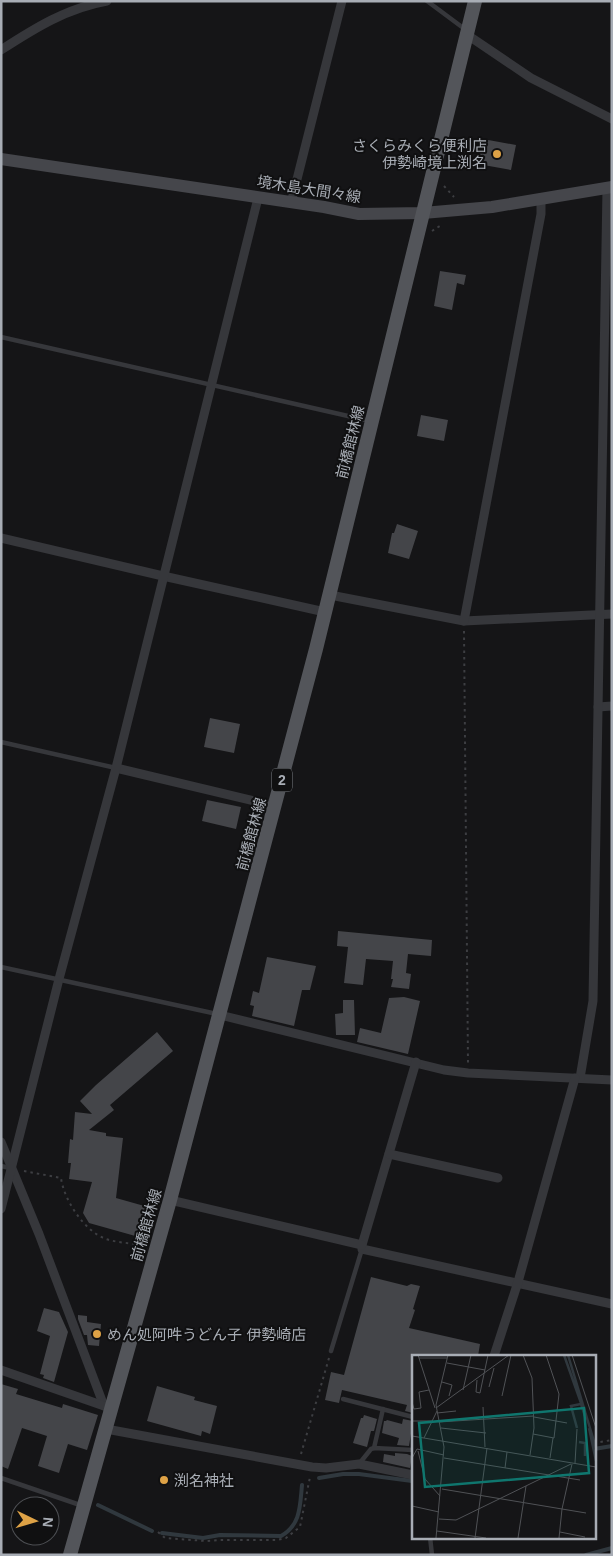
<svg xmlns="http://www.w3.org/2000/svg" width="613" height="1556" viewBox="0 0 613 1556" font-family="Helvetica,'Noto Sans JP',sans-serif">
<style>
.lines{fill:none;stroke-linecap:round;stroke-linejoin:round}
.stream{stroke:#30383e;stroke-width:4}
.building{fill:#444549}
.path{stroke:#3d3e42;stroke-width:2;stroke-dasharray:2.5 4;stroke-linecap:butt}
.service{stroke:#36373b;stroke-width:4.5}
.minor{stroke:#36373b;stroke-width:9}
.secondary{stroke:#45464b;stroke-width:12}
.primary{stroke:#53555a;stroke-width:14}
.poi-dot{fill:#dea246;stroke:#101011;stroke-width:2}
.labels{text-anchor:middle;dominant-baseline:central;stroke-width:4;stroke-linejoin:round;paint-order:stroke}
.shield{fill:#101011;stroke:#7a7e84;stroke-width:1}
.shield-label{font-size:14px;font-weight:bold;fill:#a8adb5}
.poi-label{font-size:15px;fill:#a8adb5;stroke:#101011;text-anchor:start}
.street-label{font-size:15px;fill:#a8adb5;stroke:#101011}
.inset-river{fill:none;stroke:#30383e;stroke-width:2.5}
.inset-road{fill:none;stroke:#505256;stroke-width:1}
.view{fill:#0f766e;fill-opacity:0.15;stroke:#0f766e;stroke-width:2.5}
.inset-edge{fill:none;stroke:#a8adb5;stroke-width:2.5}
</style>
<rect width="100%" height="100%" fill="#151517"/>
<g class="lines">
<!-- stream -->
<g class="stream">
<polyline points="594,1449 612,1446"/>
<polyline points="319,1478 343,1474 359,1474 412,1481"/>
<polyline points="98,1505 152,1531"/>
<path d="M 162,1533 L 203,1538 L 220,1535 L 281,1536 C 301,1525 300,1505 302,1485"/>
<polyline points="586,1555 612,1548"/>
</g>
</g>
<!-- building -->
<g class="building">
<polygon points="483,139 516,145 511,170 478,164"/>
<polygon points="440,271 466,275 464,285 457,283 452,310 434,306"/>
<polygon points="421,415 448,420 444,441 417,436"/>
<polygon points="397,524 418,531 409,559 388,553 392,533 394,533"/>
<polygon points="210,718 240,724 234,753 204,747"/>
<polygon points="207,800 241,807 236,829 202,821"/>
<polygon points="338,931 432,940 431,956 408,954 406,973 411,974 409,989 391,987 393,979 391,979 393,961 366,959 363,985 344,983 348,947 337,946"/>
<polygon points="267,957 316,966 310,990 302,990 294,1026 252,1016 254,1006 250,1005 253,991 259,993"/>
<polygon points="404,997 420,1001 408,1054 357,1042 360,1028 381,1033 389,998"/>
<polygon points="343,1000 354,1000 355,1035 336,1035 335,1014 343,1013"/>
<polygon points="157,1032 173,1051 110,1105 114,1110 89,1130 106,1133 106,1136 123,1138 116,1198 155,1209 146,1239 89,1223 83,1213 92,1182 69,1179 71,1163 68,1163 70,1139 73,1140 75,1112 92,1114 80,1101 96,1085"/>
<polygon points="371,1277 407,1286 411,1284 420,1286 413,1309 415,1310 409,1328 480,1344 478,1356 413,1356 413,1413 405,1411 407,1405 342,1390 339,1403 325,1400 331,1372 344,1375"/>
<polygon points="44,1308 59,1312 68,1332 54,1382 43,1378 44,1375 40,1374 50,1336 37,1331"/>
<polygon points="78,1315 87,1316 87,1322 101,1324 99,1346 88,1345 87,1335 84,1335 78,1319"/>
<polygon points="1,1384 18,1389 16,1394 62,1408 63,1404 98,1415 87,1450 68,1444 59,1473 38,1466 47,1436 22,1428 8,1469 1,1466"/>
<polygon points="157,1386 195,1397 194,1400 217,1406 210,1434 202,1431 201,1436 147,1421"/>
<polygon points="364,1415 377,1419 374,1431 371,1431 367,1447 353,1443 361,1418 363,1418"/>
<polygon points="403,1419 413,1421 409,1446 397,1445 399,1438 382,1433 384,1421 386,1421 387,1420 402,1424"/>
<polygon points="395,1453 407,1454 412,1456 410,1468 383,1462 384,1454 395,1456"/>
</g>
<g class="lines">
<!-- path -->
<g class="path">
<polyline points="444,186 454,197"/>
<polyline points="432,231 443,224"/>
<polyline points="464,631 468,1063"/>
<path d="M 24,1171 L 61,1178 C 64,1200 84,1231 106,1239 C 118,1243 131,1243 144,1245"/>
<polyline points="594,1443 612,1440"/>
<polyline points="301,1454 329,1358"/>
<polyline points="158,1532 165,1538 206,1541 222,1540 277,1540 286,1538 300,1527 310,1477"/>
</g>
<!-- service -->
<g class="service">
<polyline points="427,1 466,30"/>
<polyline points="1,337 370,421"/>
<polyline points="1,742 116,768"/>
<polyline points="1,967 217,1014"/>
<polyline points="1,1166 10,1168"/>
<polyline points="331,1351 362,1249"/>
<polyline points="343,1399 413,1417"/>
<polyline points="374,1448 383,1409"/>
<polyline points="359,1464 371,1449 374,1448 413,1450"/>
<polyline points="1,1478 83,1506"/>
<polyline points="430,1537 432,1555"/>
</g>
<!-- minor -->
<g class="minor">
<polyline points="466,34 531,78 612,119"/>
<path d="M 1,50 C 35,28 67,8 107,1"/>
<polyline points="291,203 342,1"/>
<polyline points="1,538 163,576 325,612"/>
<polyline points="330,595 464,621 612,614"/>
<polyline points="464,621 541,214 541,199"/>
<polyline points="598,707 612,706"/>
<polyline points="116,768 275,806"/>
<polyline points="220,1015 444,1070 468,1073 612,1080"/>
<polyline points="416,1062 362,1245 362,1249 612,1304"/>
<polyline points="580,1078 593,1001 607,188"/>
<polyline points="1,1142 39,1234 104,1406"/>
<polyline points="389,1154 498,1178"/>
<polyline points="170,1200 362,1245"/>
<polyline points="1,1209 59,979 116,768 258,198"/>
<polyline points="494,1356 518,1282 575,1078"/>
<polyline points="1,1370 107,1407"/>
<polyline points="106,1429 312,1467 326,1468 359,1464 413,1475"/>
</g>
<!-- secondary -->
<polyline class="secondary" points="1,159 324,207 359,214 423,213 492,207 612,187"/>
<!-- primary -->
<polyline class="primary" points="70,1555 170,1200 316,649 475,1"/>
</g>
<!-- markers -->
<g class="poi-dot">
<circle cx="497" cy="154" r="5"/>
<circle cx="97" cy="1334" r="5"/>
<circle cx="164" cy="1480" r="5"/>
</g>
<g class="labels">
<!-- shield labels -->
<rect class="shield" x="272" y="768.5" width="20" height="23" rx="4"/>
<g class="shield-label">
<text x="282" y="780">2</text>
</g>
<!-- poi labels -->
<g class="poi-label">
<text x="487" y="145" text-anchor="end">さくらみくら便利店<tspan x="487" dy="17">伊勢崎境上渕名</tspan></text>
<text x="107" y="1334">めん処阿吽うどん子 伊勢崎店</text>
<text x="174" y="1480">渕名神社</text>
</g>
<!-- street labels -->
<g class="street-label">
<text transform="translate(309 189) rotate(9)">境木島大間々線</text>
<text transform="translate(350 442) rotate(-76)">前橋館林線</text>
<text transform="translate(251 834) rotate(-75)">前橋館林線</text>
<text transform="translate(146 1225) rotate(-74)">前橋館林線</text>
</g>
</g>
<!-- overview -->
<g transform="translate(412 1355)">
<rect width="184" height="184" fill="#151517"/>
<path class="inset-river" d="M 152,0 L 169,48M 156,0 L 184,93M 165,73 L 159,51 L 169,49 L 173,61M 177,73 L 184,106M 167,87 L 173,88 L 173,101"/>
<path class="inset-road" d="M 6,0 L 23,53M 111,0 L 120,23 L 122,73 L 118,100M 160,0 L 184,73M 7,3 L 35,3M 35,8 L 73,15M 65,25 L 64,37 L 68,38 L 76,0M 30,27 L 40,30 L 37,41M 77,32 L 82,13M 51,35 L 59,0M 90,41 L 99,0M 0,47 L 2,54 L 9,53 L 7,37 L 17,35M 71,52 L 73,92M 24,53 L 97,0M 25,58 L 44,56M 122,62 L 155,68M 0,66 L 20,66M 27,67 L 122,61M 29,73 L 74,78M 121,79 L 142,83 L 147,39 L 134,0M 0,81 L 184,112M 12,83 L 25,56M 6,96 L 13,124 L 28,141M 0,103 L 5,94 L 32,100M 32,103 L 168,125M 138,103 L 141,83M 163,108 L 165,74M 93,113 L 95,97M 30,134 L 174,158M 0,151 L 27,157M 27,164 L 44,165 L 159,109M 25,176 L 74,183M 148,177 L 173,182M 24,183 L 32,92 L 24,50 L 36,0M 63,183 L 75,93M 106,183 L 114,131M 147,183 L 150,154 L 160,109"/>
<path class="view" d="M 172,53 L 177,118 L 13,132 L 7,68 Z"/>
<rect width="184" height="184" class="inset-edge"/>
</g>
<!-- border -->
<rect width="613" height="1556" fill="none" stroke="#a8adb5" stroke-width="5"/>
<!-- north arrow -->
<g transform="translate(35 1521) rotate(95)"><circle r="24" fill="#101011" stroke="#4d4f53"/>
<path d="M0-4L9 19L0 12L-9 19Z" fill="#dea246"/>
<text y="-8" font-size="14" font-weight="bold" text-anchor="middle" fill="#a8adb5">N</text>
</g>
</svg>
